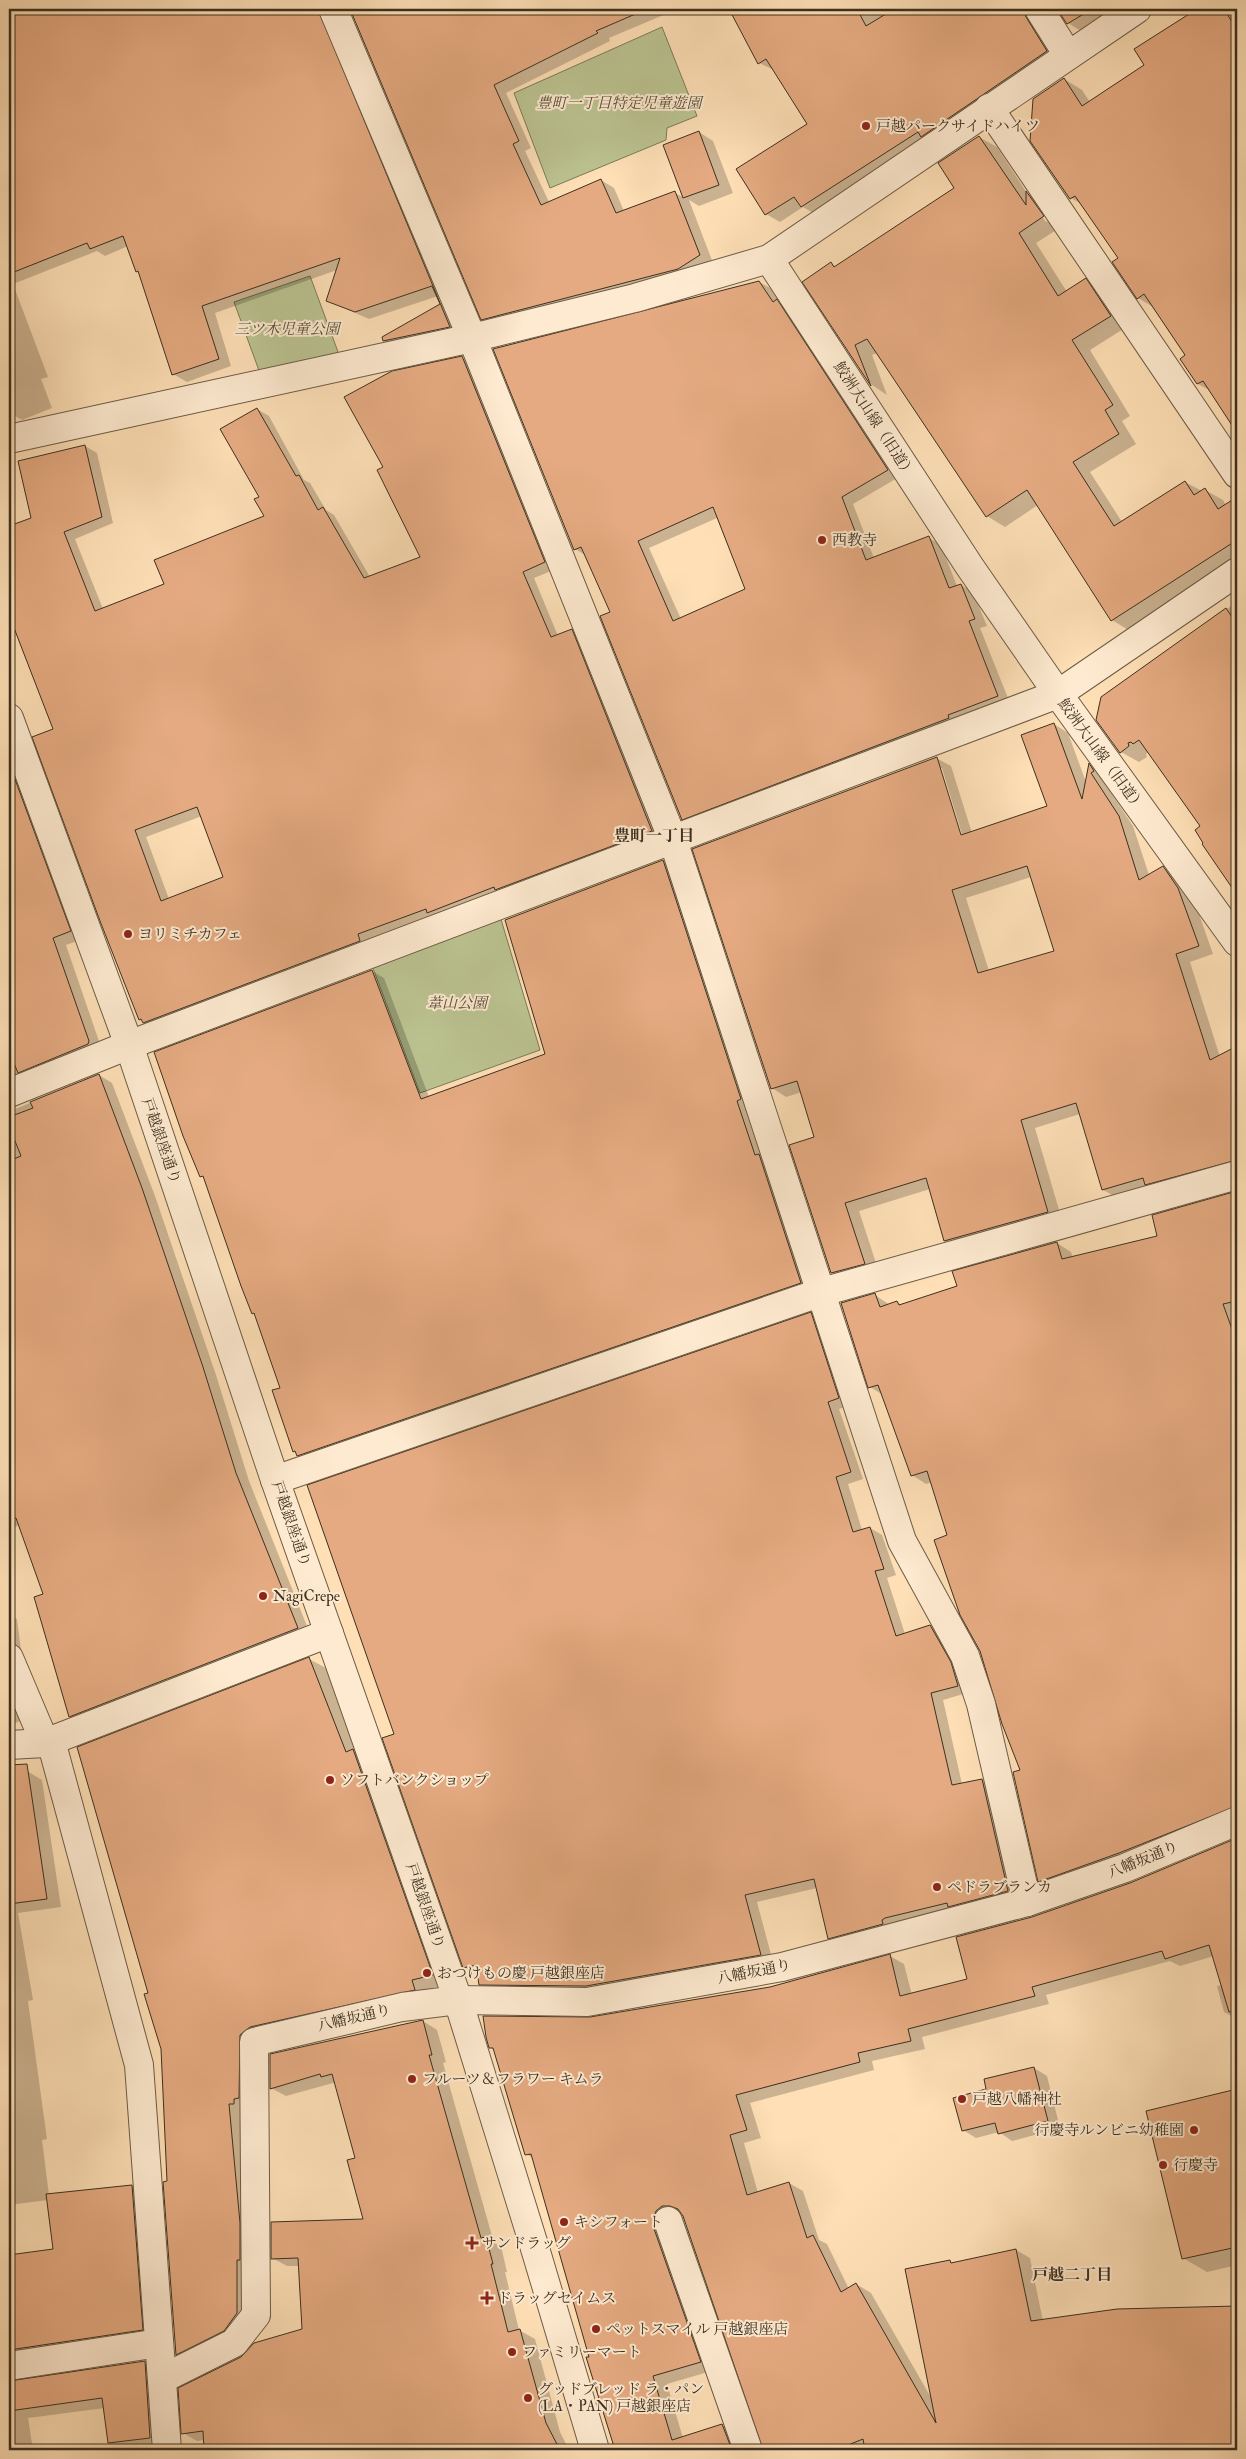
<svg xmlns="http://www.w3.org/2000/svg" width="1246" height="2459" viewBox="0 0 1246 2459" font-family="'IM FELL Double Pica','Noto Serif JP',serif">
<style>
.green{fill:#bbc391;stroke:#7c7a58}
.shadow{fill:#0003;fill-rule:evenodd}
.building{fill:#e5aa81;stroke:#3c3020;fill-rule:evenodd}
.lines{fill:none;stroke-linecap:round;stroke-linejoin:round}
.minor-casing{stroke:#6c5c46;stroke-width:30}
.tertiary-casing{stroke:#6c5c46;stroke-width:30}
.minor{stroke:#feead0;stroke-width:28}
.tertiary{stroke:#feead0;stroke-width:28}
.poi-dot{fill:#8f2418;stroke:#feead0;stroke-width:2}
.labels{text-anchor:middle;dominant-baseline:central;stroke-width:4;stroke-linejoin:round;paint-order:stroke}
.park-label{font-size:15px;font-style:italic;fill:#554d37;stroke:#feead0}
.poi-label{font-size:15px;fill:#3c3020;stroke:#feead0;text-anchor:start}
.street-label{font-size:15px;fill:#3c3020;stroke:#feead0}
.neighbourhood-label{font-size:16px;font-weight:bold;fill:#3c3020;stroke:#feead0}
</style>
<rect width="100%" height="100%" fill="#fedfb6"/>
<filter id="stains"><feTurbulence type="fractalNoise" baseFrequency=".004" numOctaves="4"/><feColorMatrix values="0 0 0 0 .2 0 0 0 0 .09 0 0 0 0 .02 0 0 0 .5 -.17"/></filter>
<radialGradient id="worn" r=".72"><stop offset=".6" stop-color="#630" stop-opacity="0"/><stop offset="1" stop-color="#630" stop-opacity=".3"/></radialGradient>
<!-- green -->
<g class="green">
<polygon points="662,27 697,116 667,128 666,140 550,188 514,93"/>
<polygon points="310,276 341,360 261,376 234,302"/>
<polygon points="500,916 540,1050 420,1093 371,963"/>
</g>
<!-- shadow -->
<g class="shadow">
<polygon points="9,9 333,9 463,334 397,348 384,341 383,338 442,304 438,296 369,319 328,301 337,270 215,313 231,366 187,382 173,374 140,273 137,271 128,246 105,256 97,251 13,284 48,377 41,379 52,408 22,420 15,416 9,418"/>
<polygon points="351,9 672,9 673,11 609,38 610,41 506,93 531,148 525,151 549,202 601,180 614,188 624,211 675,193 685,198 665,145 699,132 713,141 733,193 699,206 689,200 713,263 496,327 482,319"/>
<polygon points="730,9 1039,9 1060,59 815,214 803,207 780,222 766,214 808,125 774,70 759,63"/>
<polygon points="1058,9 1118,9 1081,31 1068,23"/>
<polygon points="1199,9 1234,9 1237,13 1237,430 1211,391 1198,384 1182,359 1187,356 1155,308 1138,298 1120,258 1083,205 1071,198 1064,79 1082,90 1090,102 1146,65 1136,49"/>
<path d="M 979,137 L 997,147 L 1027,193 L 1045,203 L 1061,227 L 1036,243 L 1067,292 L 1086,280 L 1104,290 L 1128,326 L 1090,350 L 1130,416 L 1122,421 L 1136,444 L 1090,472 L 1122,522 L 1185,482 L 1202,491 L 1205,490 L 1223,500 L 1226,506 L 1237,499 L 1237,562 L 1130,631 L 1112,620 L 1038,505 L 1005,527 L 987,516 L 877,353 L 872,355 L 887,395 L 872,385 L 804,282 L 831,264 L 837,267 L 956,188 ZM 1039,212 L 1044,215 L 1048,221 L 1046,222 Z"/>
<path d="M 759,282 L 772,289 L 780,303 L 789,308 L 899,477 L 853,504 L 874,558 L 929,538 L 941,545 L 957,586 L 961,585 L 973,592 L 987,626 L 980,628 L 1010,703 L 695,826 L 683,819 L 612,613 L 587,556 L 575,549 ZM 717,518 L 746,590 L 681,619 L 649,548 Z"/>
<path d="M 462,357 L 474,364 L 556,569 L 534,578 L 558,636 L 571,630 L 583,637 L 663,837 L 155,1029 L 140,1019 L 55,729 L 13,622 L 9,623 L 9,528 L 33,518 L 85,446 L 97,453 L 113,523 L 75,539 L 103,609 L 166,584 L 266,517 L 260,497 L 257,409 L 269,416 L 304,480 L 310,483 L 326,510 L 334,515 L 370,577 L 421,558 L 384,467 ZM 202,816 L 225,878 L 169,899 L 146,837 Z"/>
<polygon points="1237,602 1237,893 1204,844 1201,827 1149,752 1146,754 1147,757 1139,762 1121,752 1102,697"/>
<path d="M 1054,724 L 1068,733 L 1086,782 L 1090,765 L 1103,773 L 1108,779 L 1104,782 L 1133,826 L 1149,875 L 1163,867 L 1177,876 L 1193,897 L 1213,954 L 1190,962 L 1220,1057 L 1237,1047 L 1237,1167 L 1118,1198 L 1103,1190 L 1080,1114 L 1035,1128 L 1062,1220 L 959,1249 L 945,1241 L 930,1189 L 859,1211 L 879,1272 L 847,1281 L 832,1272 L 816,1138 L 802,1092 L 786,1097 L 772,1088 L 936,758 L 951,766 L 972,833 L 1049,807 ZM 939,768 L 942,768 L 964,841 L 962,841 ZM 1031,877 L 1056,952 L 989,971 L 966,898 Z"/>
<polygon points="9,752 83,939 66,945 102,1050 9,1093"/>
<polygon points="663,861 675,868 813,1289 310,1462 298,1455 294,1451 281,1388 256,1315 253,1313 204,1178 201,1176 372,971 384,978 429,1097 547,1055"/>
<polygon points="99,1075 112,1083 155,1196 216,1375 249,1481 311,1636 83,1724 70,1716 45,1594 20,1525 9,1529 9,1109 15,1109"/>
<polygon points="1232,1206 1237,1228 1237,1818 1054,1889 1039,1881 1021,1771 932,1482 926,1484 912,1475 883,1395 870,1387 875,1295 890,1305 897,1302 902,1305 958,1286 1057,1243 1071,1252 1073,1258 1158,1237"/>
<polygon points="811,1314 823,1321 851,1405 839,1409 863,1479 848,1484 862,1530 870,1528 882,1535 896,1575 887,1578 905,1634 930,1626 943,1634 970,1692 943,1700 962,1784 982,1780 995,1787 1020,1898 841,1945 829,1938 817,1888 757,1902 773,1962 599,1993 493,1991 480,1984 479,1974 464,1967 395,1735"/>
<polygon points="9,1615 17,1619 21,1650 10,1655 9,1659"/>
<polygon points="309,1659 326,1668 448,1984 428,1989 431,1999 267,2036 253,2323 193,2363 177,2354 162,2049 150,1993"/>
<polygon points="9,1671 27,1718 9,1726"/>
<polygon points="27,1771 42,1780 61,1907 18,1913 33,2000 28,2001 47,2139 42,2140 49,2195 132,2186 147,2195 157,2338 9,2374 9,2256 54,2250 48,2200 9,2205 9,1774"/>
<polygon points="1237,1839 1237,2019 1224,2012 1217,1986 1223,1985 1214,1956 1180,1966 1170,1961 1046,1995 1049,2004 922,2037 925,2049 872,2061 874,2070 750,2103 761,2138 744,2143 758,2193 789,2183 803,2191 819,2240 827,2244 849,2289 856,2284 871,2293 933,2401 950,2262 953,2263 1016,2250 1030,2258 1043,2321 1142,2308 1237,2307 1237,2450 764,2450 683,2214 678,2214 715,2370 667,2384 683,2438 722,2425 737,2434 743,2450 616,2450 588,2358 591,2358 533,2158 526,2154 494,2050 490,2047 590,2019 770,1988 890,1956 904,1964 912,1995 969,1980 1032,1918 1131,1884"/>
<polygon points="423,2021 437,2030 446,2062 443,2063 494,2243 501,2246 507,2272 505,2272 519,2330 535,2339 560,2432 569,2450 205,2450 204,2440 197,2441 183,2433 303,2330 299,2266 287,2266 272,2258 365,2221 356,2159 336,2084 333,2083 286,2096 271,2088"/>
<polygon points="1034,2068 1047,2076 1060,2128 1012,2141 999,2132 976,2138 963,2130 988,2090"/>
<polygon points="1237,2090 1237,2265 1207,2272 1183,2258 1147,2112"/>
<polygon points="145,2362 160,2371 165,2446 153,2447 153,2450 110,2450 105,2408 28,2418 33,2450 9,2450 9,2379 10,2383"/>
</g>
<!-- building -->
<g class="building">
<polygon points="9,9 318,9 450,327 383,341 382,337 440,304 432,286 355,312 326,301 340,258 202,306 219,359 172,375 138,271 136,272 123,236 90,249 87,243 9,274"/>
<polygon points="350,9 647,9 596,31 598,33 494,85 519,141 513,144 541,205 601,179 616,213 675,191 700,255 678,269 481,320"/>
<polygon points="729,9 857,9 866,26 894,9 1024,9 1026,17 1047,51 921,137 918,132 801,207 794,197 765,215 736,169 807,124 766,59 758,64"/>
<polygon points="1057,9 1092,9 1067,24"/>
<polygon points="1197,9 1224,9 1237,30 1237,433 1203,381 1197,384 1180,359 1185,355 1144,294 1137,299 1112,262 1118,258 1075,196 1070,199 1030,141 1033,99 1064,78 1082,106 1144,65 1134,49"/>
<polygon points="699,131 719,185 683,198 663,145"/>
<polygon points="979,136 1026,205 1026,191 1044,216 1019,233 1058,296 1086,278 1111,316 1072,340 1113,405 1105,410 1119,434 1073,462 1114,526 1185,481 1194,495 1205,488 1218,509 1237,497 1237,540 1111,621 1027,490 986,517 867,339 855,345 871,386 802,282 831,262 834,267 954,188 938,163"/>
<path d="M 759,281 L 773,302 L 777,299 L 888,470 L 842,497 L 866,560 L 929,536 L 949,588 L 961,584 L 975,619 L 969,621 L 998,696 L 948,715 L 949,718 L 682,820 L 600,616 L 610,612 L 581,547 L 574,550 L 493,349 ZM 713,507 L 745,589 L 673,621 L 638,541 Z"/>
<path d="M 462,356 L 545,562 L 523,572 L 551,637 L 572,629 L 652,831 L 495,890 L 494,887 L 427,913 L 426,909 L 358,934 L 360,941 L 143,1023 L 141,1019 L 139,1020 L 100,921 L 32,737 L 53,729 L 9,615 L 9,526 L 31,518 L 18,461 L 85,445 L 102,517 L 64,532 L 95,611 L 164,584 L 154,560 L 264,516 L 254,499 L 259,497 L 220,429 L 257,408 L 296,476 L 299,475 L 318,510 L 323,507 L 364,578 L 420,557 L 377,470 L 383,467 L 344,397 L 392,371 ZM 197,807 L 223,877 L 161,901 L 135,830 Z"/>
<polygon points="1226,608 1237,625 1237,895 1202,844 1203,843 1195,830 1200,826 1139,740 1133,744 1131,742 1128,743 1129,746 1120,753 1096,720 1101,697"/>
<path d="M 1054,723 L 1082,799 L 1089,763 L 1094,771 L 1091,773 L 1119,816 L 1139,880 L 1163,866 L 1178,888 L 1199,946 L 1176,954 L 1210,1060 L 1237,1046 L 1237,1160 L 1145,1185 L 1143,1178 L 1102,1190 L 1076,1103 L 1021,1120 L 1048,1212 L 944,1241 L 926,1178 L 845,1203 L 865,1264 L 831,1273 L 789,1145 L 814,1137 L 797,1081 L 771,1089 L 692,849 L 937,757 L 961,835 L 1047,806 L 1021,735 ZM 1027,866 L 1054,951 L 978,973 L 952,890 Z"/>
<polygon points="9,763 71,931 53,938 89,1041 88,1044 18,1073 9,1051"/>
<polygon points="663,860 741,1099 737,1101 755,1155 759,1154 801,1283 297,1456 295,1451 293,1452 272,1390 280,1388 254,1313 252,1314 241,1286 203,1176 200,1177 183,1136 154,1052 372,970 421,1099 545,1054 505,920"/>
<polygon points="99,1074 142,1188 203,1367 236,1473 298,1628 69,1717 34,1597 43,1594 16,1518 9,1521 9,1161 21,1156 9,1126 9,1117 33,1108 30,1102"/>
<polygon points="1237,1191 1237,1301 1223,1304 1237,1343 1237,1806 1119,1853 1038,1882 1013,1772 1020,1770 1002,1724 980,1651 960,1615 934,1540 947,1535 927,1471 911,1476 878,1385 868,1388 841,1303 875,1293 880,1307 897,1301 899,1305 957,1286 952,1271 1057,1242 1062,1259 1157,1236 1152,1215"/>
<polygon points="811,1312 839,1398 828,1402 851,1472 836,1477 853,1532 870,1527 884,1569 875,1571 896,1636 930,1625 951,1662 958,1686 931,1693 952,1785 982,1779 1008,1891 948,1907 947,1903 885,1918 882,1920 883,1924 828,1939 814,1879 745,1895 761,1955 586,1986 479,1985 476,1965 463,1968 382,1738 394,1734 307,1485"/>
<polygon points="309,1657 346,1752 353,1749 433,1975 412,1980 415,1990 250,2027 240,2035 239,2098 234,2099 234,2104 229,2104 240,2223 240,2260 237,2260 237,2313 224,2331 176,2355 163,2182 167,2181 161,2049 144,1994 148,1993 77,1747"/>
<polygon points="27,1764 47,1899 9,1904 9,1765"/>
<polygon points="1237,1838 1237,2011 1229,2012 1209,1945 1165,1959 1162,1951 1032,1987 1035,1996 908,2029 911,2041 858,2053 860,2062 736,2095 747,2130 730,2135 747,2195 789,2182 807,2238 813,2235 841,2292 856,2283 936,2423 905,2269 950,2260 951,2263 1016,2249 1031,2321 1117,2309 1237,2306 1237,2450 865,2450 863,2439 836,2450 763,2450 683,2216 678,2209 670,2206 662,2206 656,2211 653,2218 653,2226 701,2362 653,2376 672,2440 722,2424 732,2450 615,2450 586,2357 589,2357 531,2154 525,2155 493,2048 489,2048 486,2037 483,2016 590,2017 770,1987 890,1954 900,1996 967,1979 956,1937 1032,1917 1130,1883"/>
<polygon points="423,2020 432,2055 429,2055 481,2238 486,2237 493,2264 491,2264 508,2332 520,2329 546,2423 560,2450 204,2450 203,2431 181,2434 178,2388 241,2357 254,2343 302,2329 298,2258 271,2259 271,2222 363,2219 347,2160 355,2158 332,2074 321,2077 320,2074 270,2089 270,2054"/>
<polygon points="1034,2067 1048,2121 998,2134 995,2123 962,2131 953,2098 986,2089 984,2079"/>
<polygon points="1237,2089 1237,2247 1182,2259 1146,2111"/>
<polygon points="132,2185 143,2330 9,2350 9,2255 53,2249 46,2194"/>
<polygon points="145,2361 150,2438 108,2443 102,2398 9,2411 9,2381"/>
</g>
<g class="lines">
<defs>
<g id="minor">
<polyline points="333,9 472,338 673,840 902,1541 965,1656 981,1704 1027,1902"/>
<polyline points="1039,9 1068,55"/>
<polyline points="989,108 1237,474"/>
<polyline points="769,259 970,567 1058,694 1237,942"/>
<polyline points="9,439 472,338 635,298 769,259 1137,9"/>
<polyline points="9,1093 129,1045 1058,694 1237,572"/>
<polyline points="275,1480 822,1292 1237,1175"/>
<polyline points="9,1658 45,1743"/>
<polyline points="51,1741 139,2065 167,2450"/>
<polyline points="9,1745 45,1743 329,1633"/>
<polyline points="668,2221 748,2450"/>
<polyline points="9,2366 159,2343"/>
<polyline points="162,2379 234,2343 256,2315 254,2042 402,2007 458,2000 587,2002 782,1967 1027,1902 1125,1868 1237,1821"/>
</g>
<polyline id="tertiary" points="9,718 129,1045 275,1480 458,2000 537,2255 595,2450"/>
</defs>
<!-- minor casing -->
<use href="#minor" class="minor-casing"/>
<!-- tertiary casing -->
<use href="#tertiary" class="tertiary-casing"/>
<!-- minor -->
<use href="#minor" class="minor"/>
<!-- tertiary -->
<use href="#tertiary" class="tertiary"/>
</g>
<!-- markers -->
<g class="poi-dot">
<circle cx="866" cy="126" r="5"/>
<circle cx="822" cy="540" r="5"/>
<circle cx="128" cy="934" r="5"/>
<circle cx="263" cy="1596" r="5"/>
<circle cx="330" cy="1780" r="5"/>
<circle cx="937" cy="1887" r="5"/>
<circle cx="427" cy="1973" r="5"/>
<circle cx="412" cy="2079" r="5"/>
<circle cx="962" cy="2099" r="5"/>
<circle cx="1194" cy="2130" r="5"/>
<circle cx="1163" cy="2165" r="5"/>
<circle cx="564" cy="2222" r="5"/>
<path d="M469.5 2235.5h5v5h5v5h-5v5h-5v-5h-5v-5h5z"/>
<path d="M484.5 2290.5h5v5h5v5h-5v5h-5v-5h-5v-5h5z"/>
<circle cx="596" cy="2329" r="5"/>
<circle cx="512" cy="2352" r="5"/>
<circle cx="528" cy="2398" r="5"/>
</g>
<g class="labels">
<!-- park labels -->
<g class="park-label">
<text x="619" y="103">豊町一丁目特定児童遊園</text>
<text x="287" y="329">三ツ木児童公園</text>
<text x="457" y="1003">葦山公園</text>
</g>
<!-- poi labels -->
<g class="poi-label">
<text x="876" y="126">戸越パークサイドハイツ</text>
<text x="832" y="540">西教寺</text>
<text x="138" y="934">ヨリミチカフェ</text>
<text x="273" y="1596">NagiCrepe</text>
<text x="340" y="1780">ソフトバンクショップ</text>
<text x="947" y="1887">ペドラブランカ</text>
<text x="437" y="1973">おつけもの慶 戸越銀座店</text>
<text x="422" y="2079">フルーツ＆フラワー キムラ</text>
<text x="972" y="2099">戸越八幡神社</text>
<text x="1184" y="2130" text-anchor="end">行慶寺ルンビニ幼稚園</text>
<text x="1173" y="2165">行慶寺</text>
<text x="574" y="2222">キシフォート</text>
<text x="482" y="2243">サンドラッグ</text>
<text x="497" y="2298">ドラッグセイムス</text>
<text x="606" y="2329">ペットスマイル 戸越銀座店</text>
<text x="522" y="2352">ファミリーマート</text>
<text x="538" y="2389">グッドブレッド ラ・パン<tspan x="538" dy="17">(LA・PAN) 戸越銀座店</tspan></text>
</g>
<!-- street labels -->
<g class="street-label">
<text transform="translate(874 420) rotate(57)">鮫洲大山線（旧道）</text>
<text transform="translate(1101 755) rotate(54)">鮫洲大山線（旧道）</text>
<text transform="translate(161 1141) rotate(71)">戸越銀座通り</text>
<text transform="translate(291 1524) rotate(71)">戸越銀座通り</text>
<text transform="translate(1143 1860) rotate(-22)">八幡坂通り</text>
<text transform="translate(425 1906) rotate(71)">戸越銀座通り</text>
<text transform="translate(754 1972) rotate(-11)">八幡坂通り</text>
<text transform="translate(354 2018) rotate(-13)">八幡坂通り</text>
</g>
<!-- neighbourhood labels -->
<g class="neighbourhood-label">
<text x="654" y="836">豊町一丁目</text>
<text x="1072" y="2275">戸越二丁目</text>
</g>
</g>
<!-- margin -->
<rect width="1246" height="2459" fill="none" stroke="#fedfb6" stroke-width="30"/>
<rect x="10" y="10" width="1226" height="2439" fill="none" stroke="#3c3020" stroke-width="2.5"/>
<rect x="15" y="15" width="1216" height="2429" fill="none" stroke="#3c3020"/>
<rect width="100%" height="100%" filter="url(#stains)"/>
<rect width="100%" height="100%" fill="url(#worn)"/>
</svg>
